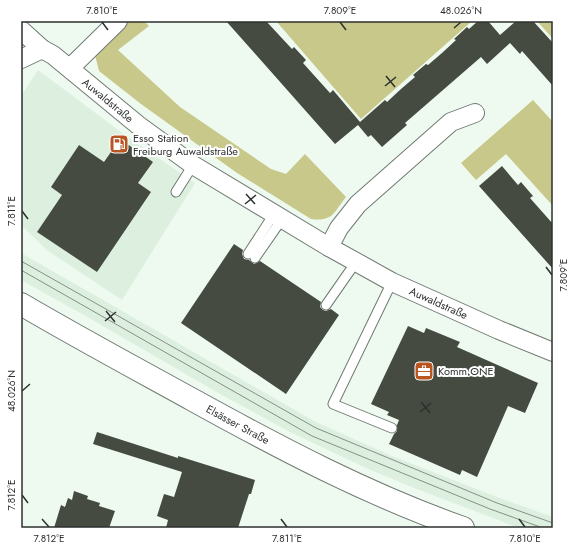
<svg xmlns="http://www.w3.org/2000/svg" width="574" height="549" viewBox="0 0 574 549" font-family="Jost,sans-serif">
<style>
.built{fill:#ddf0e0}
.green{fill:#c8c88a}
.building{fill:#454b41}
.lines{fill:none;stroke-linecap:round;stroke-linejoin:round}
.service-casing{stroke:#707a72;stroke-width:11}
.minor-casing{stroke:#707a72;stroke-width:20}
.secondary-casing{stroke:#707a72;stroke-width:24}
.service{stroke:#fff;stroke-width:9}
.minor{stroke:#fff;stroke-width:18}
.secondary{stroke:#fff;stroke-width:22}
.tram{stroke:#878f89;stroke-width:1}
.ticks{fill:none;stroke:#2d312e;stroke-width:1.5}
.labels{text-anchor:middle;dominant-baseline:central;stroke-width:4;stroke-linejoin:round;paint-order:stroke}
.street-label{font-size:11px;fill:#2d312e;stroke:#fff}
.poi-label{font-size:11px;fill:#2d312e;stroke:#fff;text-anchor:start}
.neatline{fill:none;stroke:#2d312e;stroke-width:1.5}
.ticks-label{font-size:10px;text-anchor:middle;fill:#2d312e}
</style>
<rect width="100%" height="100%" fill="#eefaf0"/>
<!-- built -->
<g class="built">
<polygon points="38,70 129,138 195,183 122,300 48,251 21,225 21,96"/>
<polygon points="21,253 316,422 392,456 502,499 553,517 553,528 519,528 414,488 366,468 290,432 220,394 89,318 21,280"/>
</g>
<!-- green -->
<g class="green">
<path d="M 125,21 L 144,21 L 149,26 L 118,50 L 180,107 L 271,169 L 286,174 L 305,154 L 346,197 C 334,212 333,222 311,219 L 237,173 L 141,104 L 99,71 L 94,51 Z"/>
<polygon points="276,21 472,21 361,119"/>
<polygon points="537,21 553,21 553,39"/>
<polygon points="533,100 553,122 553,206 506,154 476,180 461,163"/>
</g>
<!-- building -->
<g class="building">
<polygon points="226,21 266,21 292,49 294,47 306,60 303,63 330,93 333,90 360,122 385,100 387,102 401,89 415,77 413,75 426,64 428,65 442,53 456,40 454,39 467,27 469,29 478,21 488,21 500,35 516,21 533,21 553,43 553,86 522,51 520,54 510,43 487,64 481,57 405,123 407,125 382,147 371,135 368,137 358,125 335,144"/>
<polygon points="120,139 153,162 138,183 151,192 97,272 37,232 62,195 51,187 79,145 104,162"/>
<polygon points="502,166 518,185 521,182 533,196 530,198 553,224 553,269 479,186"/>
<polygon points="234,244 243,250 242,254 244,259 249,260 254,264 260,261 321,302 320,307 323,310 326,311 331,309 339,315 286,394 181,323"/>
<polygon points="408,326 424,333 426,328 460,342 457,347 538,383 525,413 508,406 477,477 462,470 460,475 389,444 394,434 397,431 397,425 399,420 387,415 389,412 371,404"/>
<polygon points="97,432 178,458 178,456 255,480 251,494 249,494 238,528 166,528 168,520 157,516 164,494 174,497 182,472 93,444"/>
<polygon points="74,491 88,496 87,499 100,503 99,506 115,511 109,528 54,528 61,505 65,507 68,498 72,500"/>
</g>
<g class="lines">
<defs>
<g id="service">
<polyline points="176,192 193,165"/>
<polyline points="248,254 274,214"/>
<polyline points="255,258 282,219"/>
<polyline points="392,282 333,404 392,428"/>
<polyline points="326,305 356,262"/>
</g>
<g id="minor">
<path id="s1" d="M 21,30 L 42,49 L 53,55 L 138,125 L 193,165 L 329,247 L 392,282 L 499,330 L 553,352"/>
<polyline points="21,59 42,49"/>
<polyline points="70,68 118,21"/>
<polyline points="329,247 339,228 358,204 451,122 475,113"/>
</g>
<g id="secondary">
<path id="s2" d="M 21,304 C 77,337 135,368 193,400 C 280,448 369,495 463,528"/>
</g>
</defs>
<!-- service casing -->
<use href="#service" class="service-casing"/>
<!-- minor casing -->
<use href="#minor" class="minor-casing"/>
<!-- secondary casing -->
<use href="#secondary" class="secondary-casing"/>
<!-- service -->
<use href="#service" class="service"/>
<!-- minor -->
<use href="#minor" class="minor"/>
<!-- secondary -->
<use href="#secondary" class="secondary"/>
<!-- tram -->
<g class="tram">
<polyline points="21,261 316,428 497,503 553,523"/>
<polyline points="21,270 312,436 490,509 543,528"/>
</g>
</g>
<!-- ticks -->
<path class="ticks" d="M 102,22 L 108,30M 340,22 L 346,30M 454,28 L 461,22M 386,76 L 395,87M 385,86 L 396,77M 246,194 L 255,204M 245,204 L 256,195M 22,211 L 28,219M 546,267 L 552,275M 106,311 L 115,322M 105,321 L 116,312M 22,391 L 30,384M 421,402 L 430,413M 420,412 L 431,403M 22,495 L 28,503M 42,519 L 49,527M 281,519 L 287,527M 519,519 L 525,527"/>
<!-- icons -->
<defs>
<symbol id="fuel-square" viewBox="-11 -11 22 22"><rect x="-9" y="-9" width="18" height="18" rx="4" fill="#b95521" stroke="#fff"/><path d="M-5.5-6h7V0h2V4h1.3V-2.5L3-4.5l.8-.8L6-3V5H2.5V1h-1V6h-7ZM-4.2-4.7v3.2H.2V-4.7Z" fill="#fff"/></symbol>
<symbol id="office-square" viewBox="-11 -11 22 22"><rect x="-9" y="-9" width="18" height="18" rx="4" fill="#b95521" stroke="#fff"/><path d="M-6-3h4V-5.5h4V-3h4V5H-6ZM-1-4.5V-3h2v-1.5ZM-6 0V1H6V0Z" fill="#fff"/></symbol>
</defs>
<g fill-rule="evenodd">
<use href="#fuel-square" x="108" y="133" width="22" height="22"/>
<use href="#office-square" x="413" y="360" width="22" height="22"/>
</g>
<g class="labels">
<!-- street labels -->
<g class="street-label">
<text stroke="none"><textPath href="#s1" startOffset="112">Auwaldstraße</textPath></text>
<text stroke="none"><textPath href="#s1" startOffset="501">Auwaldstraße</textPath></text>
<text stroke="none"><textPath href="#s2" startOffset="248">Elsässer Straße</textPath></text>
</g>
<!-- poi labels -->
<g class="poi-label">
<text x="133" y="138">Esso Station<tspan x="133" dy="13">Freiburg Auwaldstraße</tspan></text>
<text x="438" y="371">Komm.ONE</text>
</g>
</g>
<!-- border -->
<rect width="574" height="549" fill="none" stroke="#ffffff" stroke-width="44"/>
<rect x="22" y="22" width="530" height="505" class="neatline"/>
<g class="ticks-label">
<text x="102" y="14">7.810°E</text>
<text x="340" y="14">7.809°E</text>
<text x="461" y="14">48.026°N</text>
<text transform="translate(11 211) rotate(-90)" y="4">7.811°E</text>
<text transform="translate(563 275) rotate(-90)" y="4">7.809°E</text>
<text transform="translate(11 391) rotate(-90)" y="4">48.026°N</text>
<text transform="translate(11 495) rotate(-90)" y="4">7.812°E</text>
<text x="49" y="542">7.812°E</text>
<text x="287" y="542">7.811°E</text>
<text x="525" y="542">7.810°E</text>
</g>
</svg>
